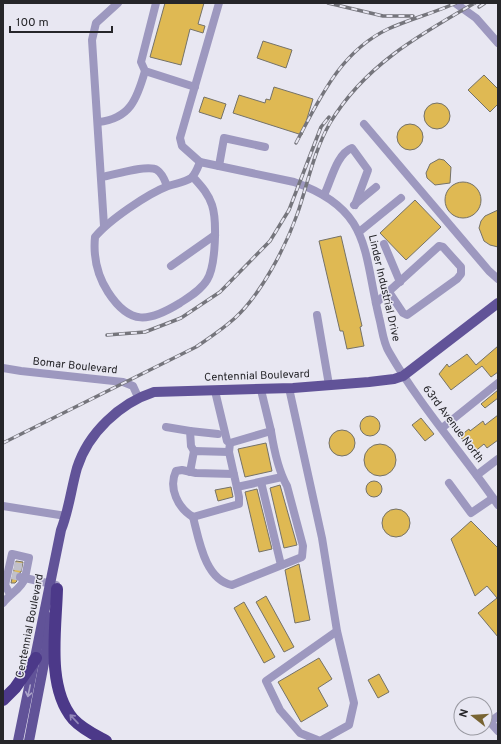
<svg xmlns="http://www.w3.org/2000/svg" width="501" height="744" viewBox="0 0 501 744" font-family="Overpass,sans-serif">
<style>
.building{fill:#dfb953;stroke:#757268}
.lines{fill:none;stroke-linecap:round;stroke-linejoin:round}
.minor-tunnel{stroke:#c1c0ca;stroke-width:8;stroke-dasharray:8 4;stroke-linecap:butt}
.minor{stroke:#9d98bf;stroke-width:8}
.major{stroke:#615398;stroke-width:10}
.highway{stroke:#4c3989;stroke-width:12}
.rail-casing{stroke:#75757c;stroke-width:3.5}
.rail{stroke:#e8e7f2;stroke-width:2;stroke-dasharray:6;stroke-linecap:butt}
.oneway{stroke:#aba4ca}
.oneway2{stroke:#9287b8}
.labels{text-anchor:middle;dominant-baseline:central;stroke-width:3;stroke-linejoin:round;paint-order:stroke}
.street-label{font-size:11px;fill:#26262a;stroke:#e8e7f2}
</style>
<rect width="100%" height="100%" fill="#e8e7f2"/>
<!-- building -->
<g class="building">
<polygon points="165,3 204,3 198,24 205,26 203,33 190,29 181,65 150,57"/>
<polygon points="263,41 292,50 286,68 257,58"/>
<polygon points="484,75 498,89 498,104 490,112 468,90"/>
<polygon points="274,87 313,99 302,135 233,113 239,95 265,103 266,99 270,100"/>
<polygon points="204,97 226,104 221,119 199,112"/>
<circle cx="437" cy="116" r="13"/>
<circle cx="410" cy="137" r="13"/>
<polygon points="439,159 444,160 451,167 450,183 435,185 427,178 426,173 430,164"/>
<circle cx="463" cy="200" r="18"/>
<polygon points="415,200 441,227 406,260 380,233"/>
<polygon points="498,210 498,247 490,245 484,241 479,228 481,221 485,216"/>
<polygon points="341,236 362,326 360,327 364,346 347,349 343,331 340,331 319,241"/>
<polygon points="498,346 498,372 491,377 482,366 451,390 439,374 447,364 449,367 467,354 476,365"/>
<polygon points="498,390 498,398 485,408 481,404"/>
<polygon points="498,415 498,440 487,448 484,444 473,453 460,436 469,429 470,431 483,421 485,425"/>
<circle cx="370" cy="426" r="10"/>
<polygon points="421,418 434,434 425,441 412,425"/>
<circle cx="342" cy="443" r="13"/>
<polygon points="266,443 272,471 245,477 238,449"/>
<circle cx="380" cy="460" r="16"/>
<circle cx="374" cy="489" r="8"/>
<polygon points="280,485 297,545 284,548 270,488"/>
<polygon points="231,487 233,497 218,501 215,490"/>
<polygon points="257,489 272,549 259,552 245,492"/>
<circle cx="396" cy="523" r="14"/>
<polygon points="471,521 498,548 498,637 478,613 497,598 487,586 475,596 451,539"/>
<polygon points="16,561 23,562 21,572 15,576 17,581 15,583 11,583"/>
<polygon points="299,564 310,620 295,623 285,570"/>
<polygon points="266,596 294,647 284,652 256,602"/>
<polygon points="244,602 275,657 264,663 234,608"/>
<polygon points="319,658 332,679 318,688 328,706 301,722 278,682"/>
<polygon points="379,674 389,692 378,698 368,680"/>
</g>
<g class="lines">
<!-- minor-tunnel -->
<g class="minor-tunnel">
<polyline points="14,566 22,567"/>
<polyline points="12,575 20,577"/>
</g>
<!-- minor -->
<g class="minor">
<polyline points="156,3 141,62 145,71 195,87"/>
<path d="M 219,3 L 180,138 L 182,146 L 200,162 L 294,182 C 371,209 363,250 379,317 C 382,328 383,343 389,352 C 420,406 463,454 498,505"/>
<polyline points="455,3 476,18 498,43"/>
<path d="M 98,122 C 130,119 137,99 145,71"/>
<polyline points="364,124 489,271 498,279"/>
<polyline points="219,166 224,138 265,147"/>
<path d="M 102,177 C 114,175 148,164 157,170 C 163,174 165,181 167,186"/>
<path d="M 193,177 C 201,186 208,193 212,205 C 217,220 216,266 207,280 C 201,290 189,297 180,303 C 149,322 130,326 108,292 C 97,275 93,258 95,237 C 108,221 147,194 168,186 C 176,183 184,183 191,178 C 195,175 198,167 200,162"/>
<path d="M 324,195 C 331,182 336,154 352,148 L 368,170 L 355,205"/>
<polyline points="354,205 376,187"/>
<polyline points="104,226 92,40 96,23 118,3"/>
<polyline points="359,232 401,198"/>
<polyline points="384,244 400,282"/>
<polyline points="171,266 215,235"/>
<polyline points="376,303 439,246 443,247 461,267 461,274 457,279 407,315 403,313 389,292"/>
<polyline points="317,315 329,385"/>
<polyline points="3,368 21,371 123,382 133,386 138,397"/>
<polyline points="289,388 322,538 337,631 354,703 349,725 320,741 300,733 280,710 266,681 337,631"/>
<polyline points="215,391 227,441 230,443 271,431 261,390"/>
<polyline points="166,427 190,431 191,446 194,451"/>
<polyline points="442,428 498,383"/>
<polyline points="190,431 218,434"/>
<path d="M 230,443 L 229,452 L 239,497 L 239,504 L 193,517 C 178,508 168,488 176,471 L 182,470 L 196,473 L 234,474"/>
<polyline points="190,472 194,451 229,452"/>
<polyline points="477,475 498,459"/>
<polyline points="261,482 281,565"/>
<polyline points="449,483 471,513 493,498"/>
<polyline points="237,487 282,477"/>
<polyline points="3,506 66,516"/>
<path d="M 193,517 C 199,540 205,580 232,585 L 302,557 L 303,546 L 287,486 C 278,470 274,450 271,431"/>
<polyline points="10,594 5,585 12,554 29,558 25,578 20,577"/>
<path d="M 3,603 C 10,594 22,588 25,578 L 56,585"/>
<polyline points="498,716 490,722 498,731"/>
</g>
<!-- major -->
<g class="major">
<path d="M 18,741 L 61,530 C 69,510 71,489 77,468 C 88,433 120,403 154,392 L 293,388 L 369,382 L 394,379 L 403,376 L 498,303"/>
<polyline points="29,741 45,658 51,617"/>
</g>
<!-- highway -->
<g class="highway">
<path d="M 57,589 C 56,629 46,687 73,719 C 82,729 95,735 106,741"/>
<polyline points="3,700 15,688 36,658"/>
</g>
<defs>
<g id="rail">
<polyline points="328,3 383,16 413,16"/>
<polyline points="479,7 485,3"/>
<path d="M 296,143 C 320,98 340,52 388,29 C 410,19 434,13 456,3"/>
<polyline points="107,335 145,332 181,318 220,292 270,241 289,210 321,127 329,117"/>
<path d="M 3,443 L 196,347 C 209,338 223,329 235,318 C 262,293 286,246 298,212 C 308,182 314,151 330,123 C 364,66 419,35 475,3"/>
</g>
</defs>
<!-- rail casing -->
<use href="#rail" class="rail-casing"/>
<!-- rail -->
<use href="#rail" class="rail"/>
</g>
<!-- one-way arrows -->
<defs><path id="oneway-shaft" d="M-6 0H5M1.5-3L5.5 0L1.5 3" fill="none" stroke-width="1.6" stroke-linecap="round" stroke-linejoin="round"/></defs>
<use class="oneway" href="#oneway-shaft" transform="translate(29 691) rotate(102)"/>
<use class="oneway2" href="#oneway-shaft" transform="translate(74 719) rotate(-133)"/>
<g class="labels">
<!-- street labels -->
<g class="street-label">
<text transform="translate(384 288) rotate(77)">Linder Industrial Drive</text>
<text transform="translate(75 366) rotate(6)">Bomar Boulevard</text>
<text transform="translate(257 376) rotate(-2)">Centennial Boulevard</text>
<text transform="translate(453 424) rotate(53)">63rd Avenue North</text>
<text transform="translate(30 626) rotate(-79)">Centennial Boulevard</text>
</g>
</g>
<!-- border -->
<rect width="501" height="744" fill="none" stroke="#26262a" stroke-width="8"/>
<!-- north arrow -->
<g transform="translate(473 716) rotate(287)"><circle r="19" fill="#e8e7f2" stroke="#9a9aa2"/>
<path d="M0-3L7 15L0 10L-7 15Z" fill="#786433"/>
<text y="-6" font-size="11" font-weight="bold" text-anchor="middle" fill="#26262a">N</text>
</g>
<!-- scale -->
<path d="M10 26v6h102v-6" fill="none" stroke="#26262a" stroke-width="2"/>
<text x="16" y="26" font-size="12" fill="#26262a" stroke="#e8e7f2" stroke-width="3" paint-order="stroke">100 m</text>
</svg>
